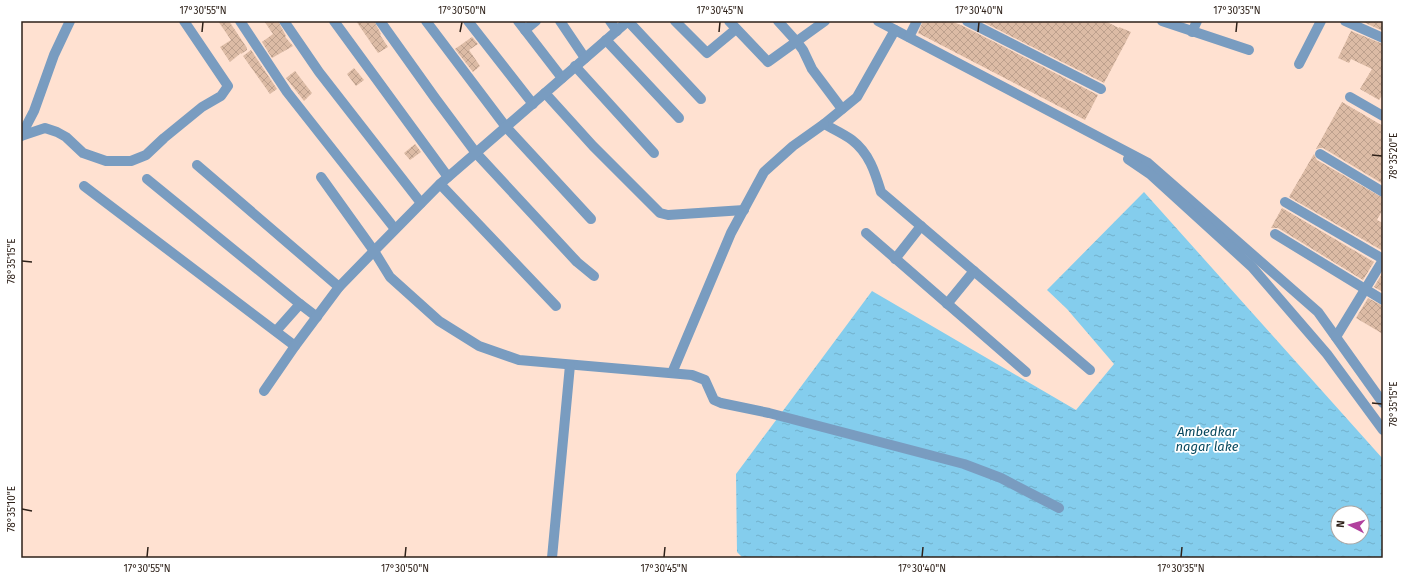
<svg xmlns="http://www.w3.org/2000/svg" width="1404" height="579" viewBox="0 0 1404 579" font-family="'Fira Sans',sans-serif">
<style>
.water{fill:url(#water-ripples);fill-rule:evenodd}
.building{fill:url(#building-cross-hatch)}
.lines{fill:none;stroke-linecap:round;stroke-linejoin:round}
.minor{stroke:#799cc0;stroke-width:10}
.ticks{fill:none;stroke:#2e2119;stroke-width:1.5}
.labels{text-anchor:middle;dominant-baseline:central;stroke-width:3.5;stroke-linejoin:round;paint-order:stroke}
.water-label{font-size:13px;font-style:italic;fill:#07485e;stroke:#fff}
.neatline{fill:none;stroke:#2e2119;stroke-width:1.5}
.ticks-label{font-size:10px;text-anchor:middle;fill:#2e2119}
</style>
<defs>
<pattern id="water-ripples" width="26" height="14" patternUnits="userSpaceOnUse"><rect width="26" height="14" fill="#84cded"/><path d="M2 4q2-2 4 0t4 0M15 11q2-2 4 0t4 0" fill="none" stroke="#72b0cb"/></pattern>
<pattern id="building-cross-hatch" width="8" height="8" patternUnits="userSpaceOnUse"><rect width="8" height="8" fill="#dcbba5"/><path d="M0 0l8 8M0 8l8-8" fill="none" stroke="#bda08d"/></pattern>
</defs>
<rect width="100%" height="100%" fill="#ffe1d1"/>
<!-- water -->
<path class="water" d="M 1144,192 L 1383,459 L 1383,558 L 743,558 L 737,552 L 736,474 L 872,291 L 1076,410 L 1114,364 L 1067,309 L 1047,290 ZM 1338,513 L 1362,513 L 1362,537 L 1338,537 Z"/>
<!-- building -->
<g class="building">
<polygon points="218,21 229,21 247,48 247,50 241,54 241,53 230,62 220,47 231,40"/>
<polygon points="264,21 278,21 286,36 285,37 293,46 272,58 262,42 273,34"/>
<polygon points="356,21 374,21 381,34 380,35 388,47 378,53"/>
<polygon points="923,21 951,21 963,26 1098,95 1085,120 918,33"/>
<polygon points="984,21 1105,21 1119,28 1119,27 1131,32 1104,83 983,22"/>
<polygon points="1361,21 1383,21 1383,31"/>
<polygon points="1351,31 1383,44 1383,94 1379,100 1360,89 1372,69 1351,59 1349,63 1338,58"/>
<polygon points="472,37 478,44 469,50 480,66 473,72 455,49"/>
<polygon points="251,50 277,89 270,94 243,56"/>
<polygon points="354,68 364,80 356,86 347,74"/>
<polygon points="295,71 312,93 304,101 286,78"/>
<polygon points="1342,102 1383,126 1383,184 1323,148 1320,148 1316,149"/>
<polygon points="415,144 421,152 410,160 404,153"/>
<polygon points="1314,154 1317,160 1383,198 1383,209 1377,220 1383,223 1383,251 1289,197"/>
<polygon points="1282,208 1374,262 1363,280 1278,228 1271,228"/>
<polygon points="1383,272 1383,292 1374,287"/>
<polygon points="1368,298 1383,306 1383,334 1356,318"/>
</g>
<g class="lines">
<!-- minor -->
<g class="minor">
<polyline points="240,21 287,92 395,229"/>
<polyline points="284,21 319,72 421,203"/>
<polyline points="334,21 448,177"/>
<polyline points="380,21 435,98 476,153 577,262 594,276"/>
<polyline points="426,21 506,127 591,219"/>
<polyline points="468,21 533,104"/>
<polyline points="518,21 562,78"/>
<polyline points="560,21 585,58"/>
<polyline points="610,21 617,31"/>
<polyline points="628,21 701,99"/>
<polyline points="675,21 707,53 736,29"/>
<polyline points="729,21 768,62 825,21"/>
<polyline points="778,21 797,42 803,50 812,69 842,109"/>
<polyline points="878,21 1148,163 1318,312 1383,403"/>
<polyline points="967,21 1101,89"/>
<polyline points="1162,21 1249,50"/>
<polyline points="1345,21 1383,38"/>
<polyline points="525,30 536,21"/>
<path d="M 895,30 L 857,97 L 824,124 C 833,129 844,134 852,140 C 869,153 875,172 881,192 L 1090,370"/>
<polyline points="1192,32 1197,21"/>
<polyline points="909,37 917,21"/>
<polyline points="606,40 679,118"/>
<polyline points="1299,64 1321,21"/>
<polyline points="575,66 654,153"/>
<polyline points="545,93 593,146 660,213 668,215 744,210"/>
<polyline points="1350,97 1383,116"/>
<polyline points="21,136 45,128 57,132 66,137 83,153 106,161 131,161 146,155 164,138 202,107 221,96 228,86 184,21"/>
<polyline points="21,136 34,111 54,55 70,21"/>
<polyline points="1320,154 1383,192"/>
<polyline points="1128,159 1150,174 1252,267 1327,354 1383,430"/>
<polyline points="197,165 339,287"/>
<polyline points="321,177 374,251 390,277 439,321 479,346 519,360 692,375 705,380 714,400 721,403 769,413 964,464 1001,478 1059,508"/>
<polyline points="147,179 300,304"/>
<polyline points="440,184 556,306"/>
<polyline points="84,186 295,346"/>
<polyline points="1285,202 1383,259"/>
<polyline points="866,233 1026,372"/>
<polyline points="1275,234 1383,300"/>
<polyline points="895,259 921,226"/>
<polyline points="947,304 974,271"/>
<polyline points="276,331 300,304 317,317"/>
<polyline points="1336,337 1383,260"/>
<polyline points="672,373 731,233 764,172 793,146 824,124"/>
<polyline points="264,391 295,346 339,287 374,251 440,184 628,21"/>
<polyline points="552,558 570,365"/>
</g>
</g>
<!-- ticks -->
<path class="ticks" d="M 202,32 L 203,22M 460,32 L 462,22M 719,32 L 720,22M 978,32 L 979,22M 1236,32 L 1237,22M 1372,155 L 1382,156M 22,261 L 32,262M 1372,403 L 1382,404M 22,509 L 32,511M 147,557 L 148,547M 405,557 L 406,547M 664,557 L 665,547M 922,557 L 923,547M 1181,557 L 1182,547"/>
<g class="labels">
<!-- water labels -->
<g class="water-label">
<text x="1207" y="431">Ambedkar<tspan x="1207" dy="15">nagar lake</tspan></text>
</g>
</g>
<!-- border -->
<rect width="1404" height="579" fill="none" stroke="#ffffff" stroke-width="44"/>
<!-- north arrow -->
<g transform="translate(1350 525) rotate(276)"><circle r="19" fill="#ffffff" stroke="#aba6a3"/>
<path d="M0-3L7 15L0 10L-7 15Z" fill="#b1419e"/>
<text y="-6" font-size="11" font-weight="bold" text-anchor="middle" fill="#2e2119">N</text>
</g>
<rect x="22" y="22" width="1360" height="535" class="neatline"/>
<g class="ticks-label">
<text x="203" y="14">17°30'55"N</text>
<text x="462" y="14">17°30'50"N</text>
<text x="720" y="14">17°30'45"N</text>
<text x="979" y="14">17°30'40"N</text>
<text x="1237" y="14">17°30'35"N</text>
<text transform="translate(1393 156) rotate(-90)" y="4">78°35'20"E</text>
<text transform="translate(11 261) rotate(-90)" y="4">78°35'15"E</text>
<text transform="translate(1393 404) rotate(-90)" y="4">78°35'15"E</text>
<text transform="translate(11 509) rotate(-90)" y="4">78°35'10"E</text>
<text x="147" y="572">17°30'55"N</text>
<text x="405" y="572">17°30'50"N</text>
<text x="664" y="572">17°30'45"N</text>
<text x="922" y="572">17°30'40"N</text>
<text x="1181" y="572">17°30'35"N</text>
</g>
</svg>
